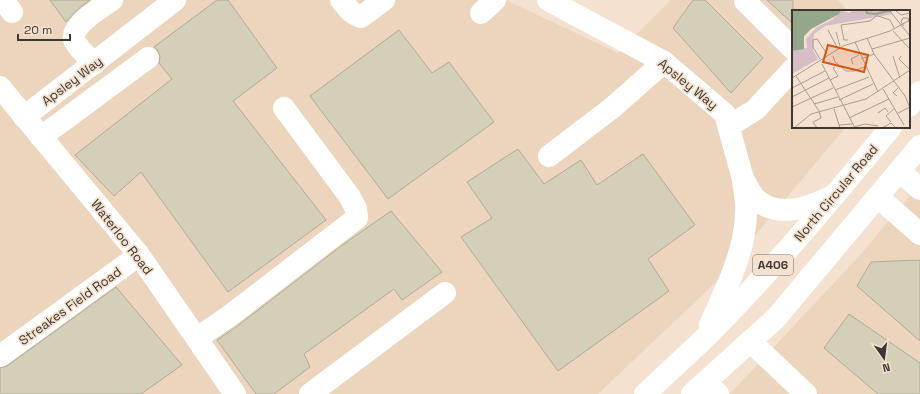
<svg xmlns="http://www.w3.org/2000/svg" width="920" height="394" viewBox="0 0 920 394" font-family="'Space Grotesk',sans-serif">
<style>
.built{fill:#edd4bd}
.building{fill:#d3cfb8;stroke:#afac96}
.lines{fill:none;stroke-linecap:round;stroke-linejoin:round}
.minor{stroke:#fff;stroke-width:22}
.highway{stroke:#fff;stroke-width:22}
.labels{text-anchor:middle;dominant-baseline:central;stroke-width:3.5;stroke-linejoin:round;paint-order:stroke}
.shield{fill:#f4e1d0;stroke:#756a60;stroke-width:1}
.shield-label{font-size:12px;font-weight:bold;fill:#3e3730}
.street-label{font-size:13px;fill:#3e3730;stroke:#f4e1d0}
.inset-river{fill:none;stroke:#95a78b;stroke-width:2}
.inset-road{fill:none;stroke:#ab9d90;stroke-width:1}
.view{fill:#d75610;fill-opacity:0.15;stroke:#d75610;stroke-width:2}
.inset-edge{fill:none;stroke:#3e3730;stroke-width:2}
</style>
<rect width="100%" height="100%" fill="#f4e1d0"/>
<!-- built -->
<g class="built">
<polygon points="0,0 506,0 618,53 671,0 838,0 848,11 793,11 793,127 846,127 715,283 598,394 0,394"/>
<polygon points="920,184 920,394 730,394 861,254"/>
</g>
<!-- building -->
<g class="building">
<polygon points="50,0 90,0 78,9 66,22"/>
<polygon points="217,0 228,0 277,68 233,101 326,220 228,292 141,172 114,196 75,155 172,79 159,63 160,56 158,51 154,47"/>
<polygon points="693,0 705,0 763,58 731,93 673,28"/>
<polygon points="767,0 793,0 793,24"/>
<polygon points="399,30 432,73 449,62 494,122 388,199 310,96"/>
<polygon points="518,149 544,184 581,160 597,185 643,154 695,225 648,259 669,291 558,371 461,237 492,218 467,182"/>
<polygon points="391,211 442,272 402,300 394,289 304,354 310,367 274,394 256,394 217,340 236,327 341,246"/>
<polygon points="920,260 920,341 857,286 871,262"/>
<polygon points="116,287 182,365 141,394 0,394 0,368 7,366"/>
<polygon points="849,314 920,363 920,394 878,394 824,348"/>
</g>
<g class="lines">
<!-- minor -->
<g class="minor">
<polyline points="3,0 12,12"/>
<path d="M 341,0 C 347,8 352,14 361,17 L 384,0"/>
<polyline points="548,0 664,62 725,114 743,179"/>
<polyline points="745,1 793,49"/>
<polyline points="481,13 495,0"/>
<path d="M 94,64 C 88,57 80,50 75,42 C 67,27 101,8 112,0"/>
<polyline points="0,87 139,255 235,394"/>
<polyline points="24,117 175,0"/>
<polyline points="729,126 755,110 793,69"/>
<polyline points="41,137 148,58"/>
<polyline points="549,156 612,108 664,62"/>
<polyline points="900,171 920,189"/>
<polyline points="878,197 920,234"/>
<polyline points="197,338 228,317 357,218 356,209 350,197 284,108"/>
<polyline points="750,341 806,394"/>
<polyline points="0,356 139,255"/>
<polyline points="706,382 718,394"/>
<polyline points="310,394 445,293"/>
</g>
<!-- highway -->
<g class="highway">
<polyline points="909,106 920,92"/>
<path d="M 743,179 C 747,184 750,193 755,198 C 776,219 809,208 832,196"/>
<path d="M 710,325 C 726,288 745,253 746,213 C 747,202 744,190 743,179"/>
<path d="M 645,394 C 665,375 685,357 705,338 C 771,272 832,199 891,127"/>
<polyline points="692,394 776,318 920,146"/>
</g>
</g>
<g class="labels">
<!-- shield labels -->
<rect class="shield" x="753" y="255" width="40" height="20" rx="3"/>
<g class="shield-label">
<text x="773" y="265">A406</text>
</g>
<!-- street labels -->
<g class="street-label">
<text transform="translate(72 81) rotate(-37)">Apsley Way</text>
<text transform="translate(688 84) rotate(39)">Apsley Way</text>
<text transform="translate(836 193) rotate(-50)">North Circular Road</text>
<text transform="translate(122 237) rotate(52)">Waterloo Road</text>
<text transform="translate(70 306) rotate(-36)">Streakes Field Road</text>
</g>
</g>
<!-- overview -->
<g transform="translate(792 10)">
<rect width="118" height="118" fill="#f4e1d0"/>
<path d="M 49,0 L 57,3 L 61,0 L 96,0 L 101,4 L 33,16 L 22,24 L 21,40 L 26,49 L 0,64 L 0,41 L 15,38 L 14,29 L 18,25 L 25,17 L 40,10 Z" fill="#d6bec6"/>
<path d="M 0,0 L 49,0 L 47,4 L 19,19 L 12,26 L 12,39 L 0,41 Z" fill="#95a78b"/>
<path class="inset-river" d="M 74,0 L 75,3 L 83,4 L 101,0"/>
<path class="inset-road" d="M 97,0 L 118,26M 104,1 L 109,5 L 118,3M 86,6 L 98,10 L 102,18M 112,16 L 109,12 L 111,8 L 116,8 L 117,12M 36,20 L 45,37M 101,21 L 117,38M 44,22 L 48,36M 75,28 L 82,44 L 113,86 L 118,98M 56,30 L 52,30 L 49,15 L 78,11 L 92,0M 63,32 L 86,82M 80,39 L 118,28M 41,46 L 43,52 L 54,61 L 62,61 L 72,57M 101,46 L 108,68M 109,46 L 107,49 L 118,60M 28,49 L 21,37 L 21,30 L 25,29 L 35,44M 69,49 L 82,44M 30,54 L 63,118M 61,54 L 59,49 L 67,45M 4,66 L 27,101M 0,68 L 51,36 L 98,21 L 118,10M 38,70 L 46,66 L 41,58 L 43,57M 0,78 L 33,61M 91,79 L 112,115M 43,80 L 77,67M 105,86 L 101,83 L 106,78M 0,87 L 37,68M 47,90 L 81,74M 22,94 L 46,87M 0,97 L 41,78M 42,99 L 48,118M 86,103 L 93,98 L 96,102M 106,103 L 118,97M 57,108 L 97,89M 99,112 L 94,106 L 103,98M 47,115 L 60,114M 62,117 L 73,114 L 86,116M 2,118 L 19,104 L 74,89 L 118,60M 25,118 L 21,112 L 29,108 L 27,101M 90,118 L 99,113 L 104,118"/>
<path class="view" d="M 36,35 L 76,45 L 72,62 L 31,52 Z"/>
<rect width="118" height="118" class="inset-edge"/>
</g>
<!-- north arrow -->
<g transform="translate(884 358) rotate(166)" stroke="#f4e1d0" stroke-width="3" paint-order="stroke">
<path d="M0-3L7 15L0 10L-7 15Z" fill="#3e3730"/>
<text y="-6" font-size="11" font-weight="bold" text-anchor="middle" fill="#3e3730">N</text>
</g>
<!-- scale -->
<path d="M18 34v6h52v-6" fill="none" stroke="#3e3730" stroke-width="2"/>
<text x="24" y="34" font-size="12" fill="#3e3730" stroke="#f4e1d0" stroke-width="3" paint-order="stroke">20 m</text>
</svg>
